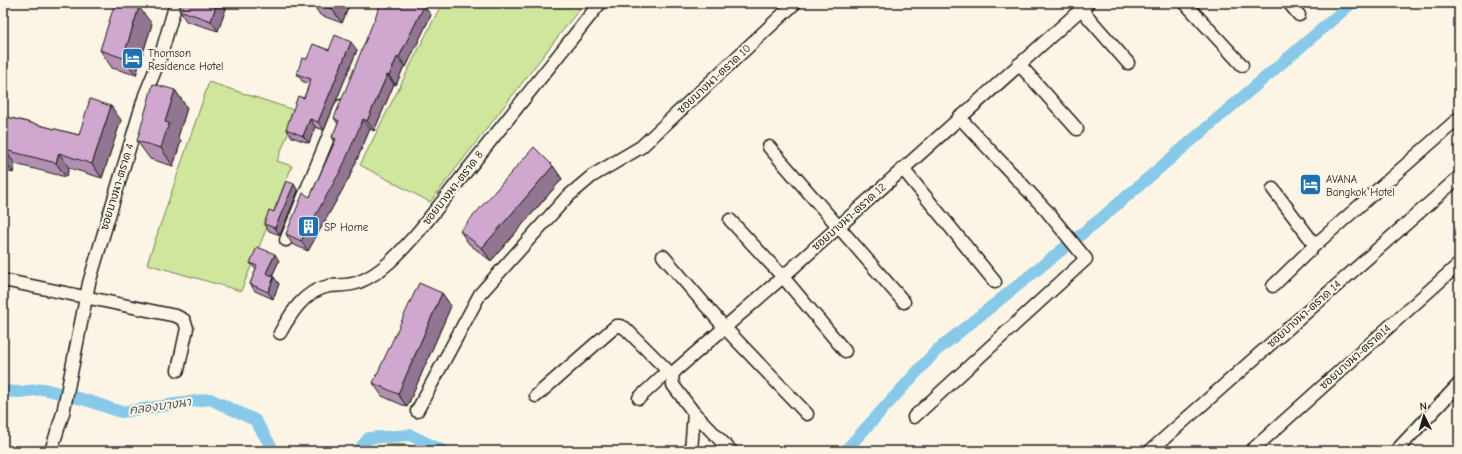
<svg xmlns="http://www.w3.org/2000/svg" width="1462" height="454" viewBox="0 0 1462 454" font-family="'Comic Neue','Playpen Sans Thai',sans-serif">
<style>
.green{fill:#cfe69c;stroke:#76815c}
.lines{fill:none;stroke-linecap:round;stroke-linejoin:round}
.canal{stroke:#88c9e9;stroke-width:12}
.minor-casing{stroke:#1c1c1c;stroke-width:15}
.minor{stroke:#fcf5e5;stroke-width:12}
.wall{fill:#b390b2;stroke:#1c1c1c}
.shaded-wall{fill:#927691;stroke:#1c1c1c}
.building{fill:#d0a8cf;stroke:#1c1c1c}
.labels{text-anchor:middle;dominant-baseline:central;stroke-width:4;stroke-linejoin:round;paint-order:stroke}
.poi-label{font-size:11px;fill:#1c1c1c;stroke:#fcf5e5;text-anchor:start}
.street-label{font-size:11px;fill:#1c1c1c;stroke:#fcf5e5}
.water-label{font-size:12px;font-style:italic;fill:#425964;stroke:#fcf5e5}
</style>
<rect width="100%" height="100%" fill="#fcf5e5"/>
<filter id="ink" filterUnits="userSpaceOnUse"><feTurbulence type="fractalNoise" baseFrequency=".025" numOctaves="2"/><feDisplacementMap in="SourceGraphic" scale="8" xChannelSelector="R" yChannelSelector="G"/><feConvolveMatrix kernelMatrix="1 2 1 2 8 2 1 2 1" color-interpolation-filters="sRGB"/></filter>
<g filter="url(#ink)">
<!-- green -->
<g class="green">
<polygon points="442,3 584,3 430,202 360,165"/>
<polygon points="209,82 297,111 277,161 292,166 241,291 147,264"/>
<polygon points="385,444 408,445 420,451 380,451"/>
</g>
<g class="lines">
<!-- canal -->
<g class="canal">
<polyline points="3,391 20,392 44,389 89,401 121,412 210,399 255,420 274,451"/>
<polyline points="358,451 369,438 410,435 443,451"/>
<polyline points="845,451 936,351 1099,220 1352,3"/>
</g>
<defs>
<g id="minor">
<polyline points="1185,3 1242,65"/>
<polyline points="1289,3 1299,15"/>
<polyline points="1081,9 1128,63"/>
<polyline points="1019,64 1077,129"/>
<polyline points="769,147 904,302"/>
<polyline points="903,169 995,282"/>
<polyline points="1273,189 1315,245"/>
<polyline points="730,220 783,277 845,351"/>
<polyline points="286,240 341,106"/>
<polyline points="663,256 725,328 807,414"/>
<polyline points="3,280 176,316 184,320 187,328 178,370"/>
<polyline points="1273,286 1315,245 1459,118"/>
<path d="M 280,333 C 291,313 304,291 329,286 C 339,285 350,286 359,282 C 384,272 402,250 419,231 L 600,3"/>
<polyline points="536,396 616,326 620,326 625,328 672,375"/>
<polyline points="639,398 668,371"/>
<polyline points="417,411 480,294 566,198 592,176 641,147 795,3"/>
<polyline points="694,413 731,451"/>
<polyline points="914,417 1086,259 1046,210 959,117"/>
<polyline points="51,451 63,413 89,283 145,95 160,58 176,3"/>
<polyline points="691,451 694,413 673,385 672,375 676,370 777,282 1088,3"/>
<polyline points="1150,451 1459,177"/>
<polyline points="1251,451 1459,264"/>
<polyline points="1396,451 1459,384"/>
</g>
</defs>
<!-- minor casing -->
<use href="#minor" class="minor-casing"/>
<!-- minor -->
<use href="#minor" class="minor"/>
</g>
<!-- wall -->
<g class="wall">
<polygon points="181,3 228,3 218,31 186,21 179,10"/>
<polygon points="312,3 350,3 342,23 320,15"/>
<polygon points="431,15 406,67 404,66 396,85 394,84 374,131 370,129 349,178 308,251 292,244 286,234 310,197 335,142 332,137 338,124 334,118"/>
<polygon points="152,24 136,75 112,68 100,50"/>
<polygon points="329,50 357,50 324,130 315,127 309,143 292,137 286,129 304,98 309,84 302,81 297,74 307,59"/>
<polygon points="175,90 187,108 178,137 181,141 173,166 150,159 137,141"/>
<polygon points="3,116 79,135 121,120 102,178 69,168 66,177 15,164 13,173 3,170"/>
<polygon points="553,166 562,179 491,261 469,244 460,231"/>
<polygon points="298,191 280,235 269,231 264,224 274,212"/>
<polygon points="279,261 272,276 279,284 273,299 255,291 250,284 256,270 250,263"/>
<polygon points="442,293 451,306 407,407 382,396 373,383"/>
</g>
<!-- shaded-wall -->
<g class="shaded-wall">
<polygon points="217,3 228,3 218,31 211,21"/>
<polygon points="335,3 350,3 342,23 332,9"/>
<polygon points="424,6 431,15 406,67 399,57"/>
<polygon points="139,7 152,24 136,75 123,58"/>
<polygon points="351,42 357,50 324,130 318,122"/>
<polygon points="397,57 404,66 396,85 389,76"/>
<polygon points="387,75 394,84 374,131 367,121"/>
<polygon points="175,90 187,108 178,137 181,141 173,166 161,148 165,122"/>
<polygon points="111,106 121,120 102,178 92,164"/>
<polygon points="310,119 315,127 309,143 303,136"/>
<polygon points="363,119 370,129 349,178 308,251 301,241"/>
<polygon points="5,150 15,164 13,173 3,159"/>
<polygon points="59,153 69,168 66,177 56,163"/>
<polygon points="553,166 562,179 491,261 482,248"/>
<polygon points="294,184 298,191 280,235 275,228"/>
<polygon points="275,254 279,261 270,280 266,273"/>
<polygon points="274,277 279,284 273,299 268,292"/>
<polygon points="442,293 451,306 407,407 398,394"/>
</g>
<!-- building -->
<g class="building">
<polygon points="115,3 128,3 139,7 123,58 100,50"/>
<polygon points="181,3 217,3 211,21 179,10"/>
<polygon points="316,3 335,3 332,9"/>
<polygon points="381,3 418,3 424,6 399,57 397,57 389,76 387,75 367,121 363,119 342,168 301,241 286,234 303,193 310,197 336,139 332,137 339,121 334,118"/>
<polygon points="335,35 351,42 318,122 310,119 303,136 286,129 298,96 304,98 311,79 297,74 302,58 307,59 313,44 329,50"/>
<polygon points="153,84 175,90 165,122 169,123 161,148 137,141"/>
<polygon points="90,99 111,106 92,164 59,153 56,163 5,150 3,158 3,116 79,135"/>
<polygon points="534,147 553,166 482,248 460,231"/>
<polygon points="286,181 294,184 275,228 264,224 269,210 274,212"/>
<polygon points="257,247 275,254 266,273 274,277 268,292 250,284 257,266 250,263"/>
<polygon points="419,283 442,293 398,394 373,383"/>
</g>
</g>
<!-- icons -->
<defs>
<symbol id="hotel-square" viewBox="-11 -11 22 22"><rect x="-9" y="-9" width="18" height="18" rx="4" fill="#1f6fb2" stroke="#fcf5e5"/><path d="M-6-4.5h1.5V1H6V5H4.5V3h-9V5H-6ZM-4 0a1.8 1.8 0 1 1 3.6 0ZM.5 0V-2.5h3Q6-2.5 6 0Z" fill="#fff"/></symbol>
<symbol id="building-square" viewBox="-11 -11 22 22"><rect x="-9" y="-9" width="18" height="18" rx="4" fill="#1f6fb2" stroke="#fcf5e5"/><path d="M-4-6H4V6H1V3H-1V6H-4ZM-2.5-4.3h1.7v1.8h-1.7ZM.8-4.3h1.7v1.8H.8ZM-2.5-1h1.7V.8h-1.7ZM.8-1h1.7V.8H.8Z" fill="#fff"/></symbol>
</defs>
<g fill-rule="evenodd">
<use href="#hotel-square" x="120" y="46" width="25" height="25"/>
<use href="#hotel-square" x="1298" y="172" width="25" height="25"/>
<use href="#building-square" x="296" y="214" width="25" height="25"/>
</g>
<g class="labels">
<!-- poi labels -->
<g class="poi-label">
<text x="148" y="53">Thomson<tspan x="148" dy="13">Residence Hotel</tspan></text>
<text x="1326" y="179">AVANA<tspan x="1326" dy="13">Bangkok Hotel</tspan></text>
<text x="324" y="227">SP Home</text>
</g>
<!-- street labels -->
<g class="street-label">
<text transform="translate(714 79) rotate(-43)">ซอยบางนา-ตราด 10</text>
<text transform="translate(117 187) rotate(-73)">ซอยบางนา-ตราด 4</text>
<text transform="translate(453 188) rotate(-52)">ซอยบางนา-ตราด 8</text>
<text transform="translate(849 217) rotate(-42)">ซอยบางนา-ตราด 12</text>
<text transform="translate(1304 314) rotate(-42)">ซอยบางนา-ตราด 14</text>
<text transform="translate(1355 357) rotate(-42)">ซอยบางนา-ตราด14</text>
</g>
<!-- water labels -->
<g class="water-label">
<text transform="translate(160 406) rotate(-8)">คลองบางนา</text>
</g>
</g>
<!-- margin -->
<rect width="1462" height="454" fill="none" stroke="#fcf5e5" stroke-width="16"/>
<rect x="8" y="8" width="1446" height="438" fill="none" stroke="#1c1c1c" stroke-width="1.5" filter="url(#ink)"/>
<!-- north arrow -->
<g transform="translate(1424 416) rotate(355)" stroke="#fcf5e5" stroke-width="3" paint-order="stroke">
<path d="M0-3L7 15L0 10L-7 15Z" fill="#1c1c1c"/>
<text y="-6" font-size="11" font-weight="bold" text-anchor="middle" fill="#1c1c1c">N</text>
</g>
</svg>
